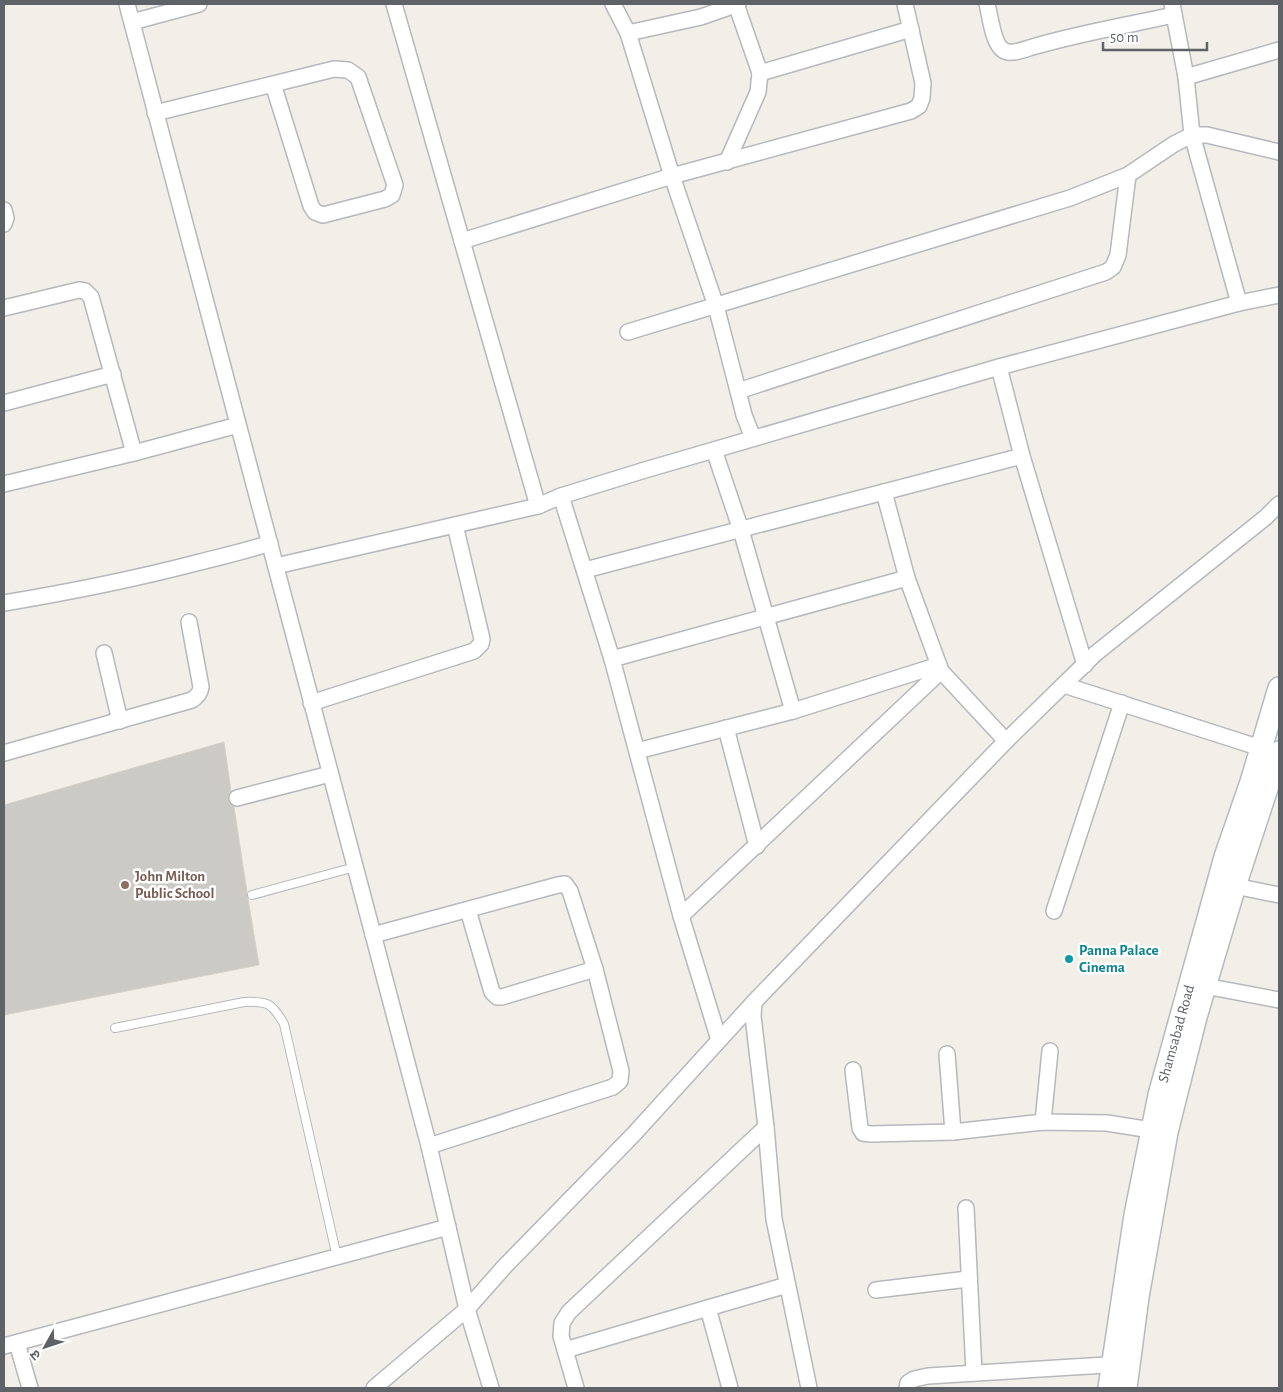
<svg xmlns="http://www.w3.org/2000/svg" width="1283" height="1392" viewBox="0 0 1283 1392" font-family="'Alegreya Sans','Noto Sans Devanagari',sans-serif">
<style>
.building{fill:#cccac5;stroke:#d6d1c6}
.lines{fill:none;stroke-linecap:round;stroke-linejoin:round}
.lane-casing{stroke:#b5b8bc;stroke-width:10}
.street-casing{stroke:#b5b8bc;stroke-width:18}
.secondary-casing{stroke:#b6babf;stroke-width:24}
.lane{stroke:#fff;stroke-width:8}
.street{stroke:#fff;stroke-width:15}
.secondary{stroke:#fff;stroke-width:21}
.education-dot{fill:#8d6e63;stroke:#fff;stroke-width:2}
.culture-dot{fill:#0f9aa8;stroke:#fff;stroke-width:2}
.labels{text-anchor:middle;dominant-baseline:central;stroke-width:5;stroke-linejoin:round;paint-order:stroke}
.education-label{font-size:15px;font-weight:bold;fill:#785e54;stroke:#fff;text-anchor:start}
.culture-label{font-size:15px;font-weight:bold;fill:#0d838f;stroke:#fff;text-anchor:start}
.street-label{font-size:15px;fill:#5f6368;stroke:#fff}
</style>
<rect width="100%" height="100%" fill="#f1efe8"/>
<!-- building -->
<polygon class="building" points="224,742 231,791 228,795 228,800 234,807 247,892 247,896 248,899 259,965 4,1015 4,805"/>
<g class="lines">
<defs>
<g id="lane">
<polyline points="252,895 355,867"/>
<path d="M 115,1028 L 244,1002 C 268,1001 272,1003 284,1024 L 337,1257"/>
</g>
<g id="street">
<polyline points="127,4 429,1146 467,1309 491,1388"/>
<polyline points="394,4 538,506"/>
<polyline points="613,4 628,33 672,176 716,306 738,391"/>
<path d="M 987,4 C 990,15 993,44 1003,50 C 1011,56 1027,48 1036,46 C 1081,33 1128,25 1174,15"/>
<polyline points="1172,4 1186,77 1192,135 1239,303"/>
<polyline points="132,22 199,4"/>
<polyline points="628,33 701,17 738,4"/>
<polyline points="760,73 911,29"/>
<polyline points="1186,77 1279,50"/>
<polyline points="155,113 334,69 348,70 358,77 395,185 392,195 385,199 323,215 315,212 311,206 273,84"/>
<polyline points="727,162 758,92 760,73 736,4"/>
<polyline points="4,210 6,218 4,224"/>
<polyline points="462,241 672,176 911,111 919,106 922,98 923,83 905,4"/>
<polyline points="4,308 79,290 85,291 91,297 134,453"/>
<polyline points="628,332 1070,198 1128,175 1174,144 1192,135 1207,135 1279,152"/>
<polyline points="999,367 1022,456 1085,665"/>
<polyline points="4,403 113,374"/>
<polyline points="753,438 744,415 738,391 1106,272 1113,267 1118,255 1128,175"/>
<polyline points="714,450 741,530 793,711"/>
<polyline points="4,484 134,453 238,425"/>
<polyline points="884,492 907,578 941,671 1006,741"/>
<polyline points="561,496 612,659 681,916 719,1040"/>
<polyline points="276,566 538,506 561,496 645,470 999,367 1239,303 1279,295"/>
<polyline points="585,570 1022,456"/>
<path d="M 4,603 C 70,592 135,579 200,562 C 223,556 247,551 270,543"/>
<polyline points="104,653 120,721"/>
<polyline points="612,659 907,578"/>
<polyline points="1064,685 1270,751"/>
<polyline points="311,703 474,651 481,644 482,639 455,525"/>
<polyline points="726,728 757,846"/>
<polyline points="637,751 793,711 939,665"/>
<path d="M 4,753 L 192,700 C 197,696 200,694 201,687 L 189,622"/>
<polyline points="237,798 330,774"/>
<polyline points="1235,886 1279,895"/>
<polyline points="468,910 492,992 497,997 502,997 595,969"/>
<polyline points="1054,911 1122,703"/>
<polyline points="681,916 941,671"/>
<polyline points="373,935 558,885 565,884 570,891 595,969 621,1071 620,1081 613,1087 429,1146"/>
<polyline points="1205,986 1279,1000"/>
<polyline points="754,1002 753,1016 766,1127 774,1219 809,1388"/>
<polyline points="947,1054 953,1132"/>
<polyline points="853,1070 860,1128 863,1133 870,1134 953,1132 1043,1122 1107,1123 1151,1130"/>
<polyline points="1043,1122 1050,1051"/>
<polyline points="966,1208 974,1373"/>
<polyline points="876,1290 968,1279"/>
<polyline points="17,1343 30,1388"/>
<polyline points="4,1346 448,1227"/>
<polyline points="565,1350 708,1308"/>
<polyline points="374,1388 467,1309 505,1266 633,1135 754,1002 1006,741 1095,654 1266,517 1279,504"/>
<polyline points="576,1388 561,1336 562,1323 569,1312 766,1127"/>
<polyline points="730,1388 708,1308 787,1285"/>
<polyline points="907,1388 908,1383 914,1379 928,1376 1122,1364"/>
</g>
<g id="secondary">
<path id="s1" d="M 1109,1388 L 1135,1215 L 1159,1095 L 1225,857 L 1251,782 L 1279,688"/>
<polyline points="1126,1388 1138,1297 1167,1132 1196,1017 1235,886 1279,752"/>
</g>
</defs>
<!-- lane casing -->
<use href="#lane" class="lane-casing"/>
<!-- street casing -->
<use href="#street" class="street-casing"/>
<!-- secondary casing -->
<use href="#secondary" class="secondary-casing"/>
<!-- lane -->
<use href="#lane" class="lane"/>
<!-- street -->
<use href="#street" class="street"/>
<!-- secondary -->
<use href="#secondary" class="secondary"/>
</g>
<!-- markers -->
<circle class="education-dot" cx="125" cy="885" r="5"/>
<circle class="culture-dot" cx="1069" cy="959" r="5"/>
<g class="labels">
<!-- education labels -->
<g class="education-label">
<text x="135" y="876">John Milton<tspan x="135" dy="17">Public School</tspan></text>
</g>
<!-- culture labels -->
<g class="culture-label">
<text x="1079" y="950">Panna Palace<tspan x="1079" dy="17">Cinema</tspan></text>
</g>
<!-- street labels -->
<g class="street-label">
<text stroke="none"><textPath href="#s1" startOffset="361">Shamsabad Road</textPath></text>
</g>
</g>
<!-- border -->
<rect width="1283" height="1392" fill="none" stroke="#5f6368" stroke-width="10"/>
<!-- north arrow -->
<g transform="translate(45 1347) rotate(230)" stroke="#ffffff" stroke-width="4" paint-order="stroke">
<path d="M0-4L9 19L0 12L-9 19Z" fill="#5f6368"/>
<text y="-8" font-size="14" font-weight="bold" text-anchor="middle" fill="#5f6368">उ</text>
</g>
<!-- scale -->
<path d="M1103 42v8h104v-8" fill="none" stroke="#5f6368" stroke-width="2.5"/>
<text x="1110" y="42" font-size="15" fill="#5f6368" stroke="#ffffff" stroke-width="4" paint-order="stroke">50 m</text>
</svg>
